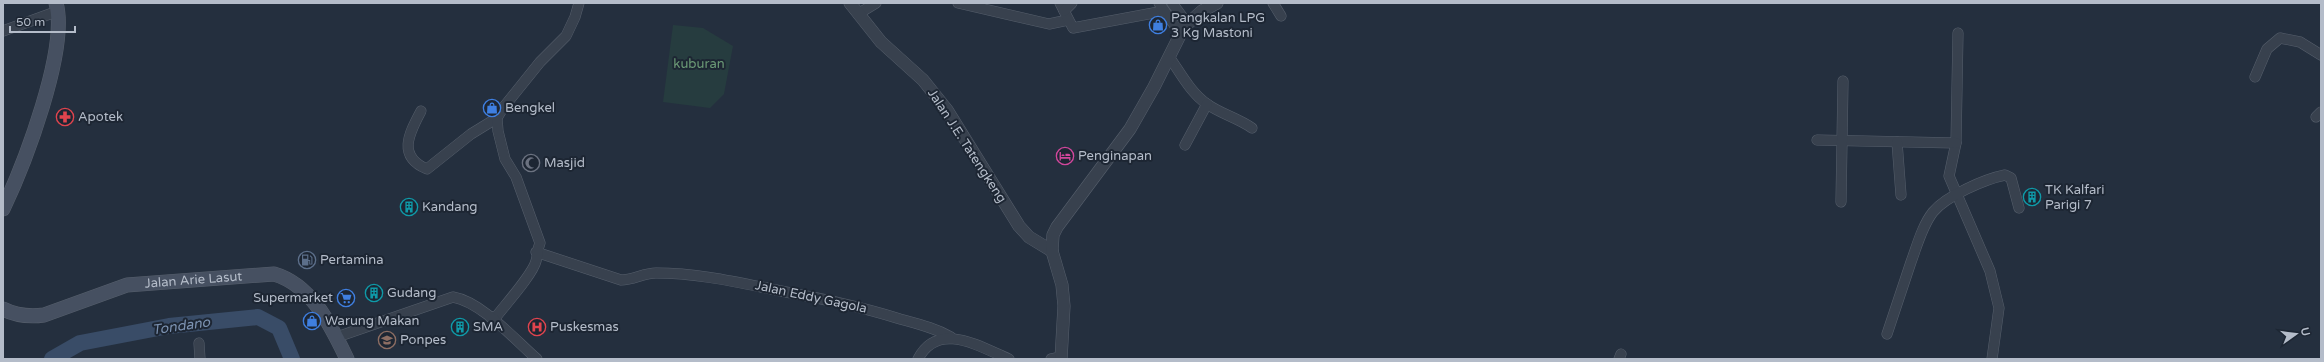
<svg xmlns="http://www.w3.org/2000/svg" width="2324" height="362" viewBox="0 0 2324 362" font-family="'Varela Round',sans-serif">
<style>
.green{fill:#263c3f}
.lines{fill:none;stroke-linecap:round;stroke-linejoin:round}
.river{stroke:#394c67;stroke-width:16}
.minor-casing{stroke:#565f6c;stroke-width:11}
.tertiary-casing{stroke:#565f6c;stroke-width:13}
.secondary-casing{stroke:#565f6c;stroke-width:15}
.minor{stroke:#38414e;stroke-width:10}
.tertiary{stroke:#38414e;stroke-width:12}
.secondary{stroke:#465061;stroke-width:14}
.labels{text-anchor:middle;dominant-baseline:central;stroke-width:4;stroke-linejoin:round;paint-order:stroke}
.poi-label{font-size:13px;fill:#b4bcc9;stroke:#1d2633;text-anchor:start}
.park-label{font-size:13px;fill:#6b9a76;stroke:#1d2633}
.street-label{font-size:13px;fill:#b4bcc9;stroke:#1d2633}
.water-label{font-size:14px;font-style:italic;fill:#7c92b1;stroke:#1d2633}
</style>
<rect width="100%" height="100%" fill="#242f3e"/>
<!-- green -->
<polygon class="green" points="673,25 703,28 733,46 724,94 710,108 663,102"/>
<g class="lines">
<!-- river -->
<polyline class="river" points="52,359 80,343 169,326 258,317 279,328 292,359"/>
<defs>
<g id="minor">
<polyline points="958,3 1049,24 1068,20"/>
<polyline points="1060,3 1073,28 1164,11"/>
<polyline points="1159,3 1180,33"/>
<polyline points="1172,3 1187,23"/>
<polyline points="1273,3 1281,16"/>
<polyline points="1064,11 1072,3"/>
<polyline points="858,14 876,3"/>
<polyline points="3,31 58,11"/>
<polyline points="1958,33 1956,143 1949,176 1990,271 1999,308 1992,359"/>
<path d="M 1170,58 C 1181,74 1191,93 1207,104 C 1221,114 1238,118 1252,128"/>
<polyline points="2255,77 2267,49 2280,38 2300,42 2321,55"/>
<path d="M 421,111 C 410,132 396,156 427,169 L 471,134 L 497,118"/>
<polyline points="2316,117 2321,112"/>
<polyline points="1817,140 1956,143"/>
<polyline points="1897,142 1901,195"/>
<polyline points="1185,145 1207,104"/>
<polyline points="1841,202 1843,81"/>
<path d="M 536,252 L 621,280 C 633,280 644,273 656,273 C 697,273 736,282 776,290 C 818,298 859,306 900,319 C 918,324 935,328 951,337"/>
<path d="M 490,317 L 496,317 C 505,305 533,274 536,261 C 538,255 537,250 540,243 L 516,177 L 505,159 L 498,131 L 497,118 L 503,108 L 540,62 L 566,36 L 575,17 L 579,3"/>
<path d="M 1887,334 C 1895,310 1903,286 1911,262 C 1917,246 1922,226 1933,212 C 1946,196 1985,179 2005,175 L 2011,178 L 2019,208"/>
<path d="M 337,337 L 453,297 C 482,302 515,340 537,359"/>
<polyline points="199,343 200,359"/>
<path d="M 918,359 C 938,320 980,347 1009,359"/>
<polyline points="1051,359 1061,357"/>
<polyline points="1619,359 1621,354"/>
</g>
<g id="tertiary">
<polyline points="850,3 881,42 923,80 947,110 1019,226 1029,237 1052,251"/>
<polyline points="1061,359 1064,306 1062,285 1052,251 1053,235 1057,227 1130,129 1154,87 1184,27 1202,11 1217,3"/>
</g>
<g id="secondary">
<path d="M 3,209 C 24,165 69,49 56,3"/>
<path id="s1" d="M 3,309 C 17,316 29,317 44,315 L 127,285 L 274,274 C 312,285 331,326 347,359"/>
</g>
</defs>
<!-- minor casing -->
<use href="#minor" class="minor-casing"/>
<!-- tertiary casing -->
<use href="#tertiary" class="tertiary-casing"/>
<!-- secondary casing -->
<use href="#secondary" class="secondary-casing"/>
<!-- minor -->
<use href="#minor" class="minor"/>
<!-- tertiary -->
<use href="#tertiary" class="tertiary"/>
<!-- secondary -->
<use href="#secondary" class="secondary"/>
</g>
<!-- icons -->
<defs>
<symbol id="shop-ring" viewBox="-11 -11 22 22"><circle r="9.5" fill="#1d2633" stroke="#3f7fe0" stroke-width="1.5"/><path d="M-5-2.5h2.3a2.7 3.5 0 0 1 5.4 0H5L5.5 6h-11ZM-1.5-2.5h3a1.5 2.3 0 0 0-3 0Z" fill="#3f7fe0"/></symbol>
<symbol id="pharmacy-ring" viewBox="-11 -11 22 22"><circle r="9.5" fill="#1d2633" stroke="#e0444e" stroke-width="1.5"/><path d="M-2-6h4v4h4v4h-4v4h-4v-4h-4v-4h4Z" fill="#e0444e"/></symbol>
<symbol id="hotel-ring" viewBox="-11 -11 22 22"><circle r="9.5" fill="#1d2633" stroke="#d1479c" stroke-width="1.5"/><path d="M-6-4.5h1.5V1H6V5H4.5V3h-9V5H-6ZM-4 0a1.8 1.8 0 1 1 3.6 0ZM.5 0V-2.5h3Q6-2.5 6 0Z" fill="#d1479c"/></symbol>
<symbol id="mosque-ring" viewBox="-11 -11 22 22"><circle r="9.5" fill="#1d2633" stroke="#6b7280" stroke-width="1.5"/><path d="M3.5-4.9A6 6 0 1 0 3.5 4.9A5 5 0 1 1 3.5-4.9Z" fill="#6b7280"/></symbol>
<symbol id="building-ring" viewBox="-11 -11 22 22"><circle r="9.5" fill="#1d2633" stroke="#0f9aa8" stroke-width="1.5"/><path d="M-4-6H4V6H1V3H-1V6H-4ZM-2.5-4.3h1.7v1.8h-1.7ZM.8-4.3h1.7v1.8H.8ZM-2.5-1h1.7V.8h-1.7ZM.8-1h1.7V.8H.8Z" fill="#0f9aa8"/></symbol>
<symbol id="fuel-ring" viewBox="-11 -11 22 22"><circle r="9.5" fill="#1d2633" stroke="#5c6f8a" stroke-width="1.5"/><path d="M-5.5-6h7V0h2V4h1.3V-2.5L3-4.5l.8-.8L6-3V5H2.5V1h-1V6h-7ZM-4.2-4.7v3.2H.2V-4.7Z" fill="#5c6f8a"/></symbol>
<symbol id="supermarket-ring" viewBox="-11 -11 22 22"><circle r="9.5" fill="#1d2633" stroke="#3f7fe0" stroke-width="1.5"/><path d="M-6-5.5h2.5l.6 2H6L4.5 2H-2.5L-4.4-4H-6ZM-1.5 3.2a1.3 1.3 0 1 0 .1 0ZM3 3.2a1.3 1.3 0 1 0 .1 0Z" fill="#3f7fe0"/></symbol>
<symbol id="hospital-ring" viewBox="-11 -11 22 22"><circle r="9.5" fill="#1d2633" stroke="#e0444e" stroke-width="1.5"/><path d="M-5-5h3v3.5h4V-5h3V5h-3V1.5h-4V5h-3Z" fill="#e0444e"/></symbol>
<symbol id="school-ring" viewBox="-11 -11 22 22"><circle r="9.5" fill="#1d2633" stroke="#8d6e63" stroke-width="1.5"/><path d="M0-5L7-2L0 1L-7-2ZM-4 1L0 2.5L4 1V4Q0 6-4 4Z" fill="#8d6e63"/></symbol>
</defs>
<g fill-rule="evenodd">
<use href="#shop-ring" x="1148" y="15" width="20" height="20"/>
<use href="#shop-ring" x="482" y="98" width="20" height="20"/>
<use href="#pharmacy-ring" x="55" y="107" width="20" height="20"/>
<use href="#hotel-ring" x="1055" y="146" width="20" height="20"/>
<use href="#mosque-ring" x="521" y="153" width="20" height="20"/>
<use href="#building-ring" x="2022" y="187" width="20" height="20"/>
<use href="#building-ring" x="399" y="197" width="20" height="20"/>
<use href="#fuel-ring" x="297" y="250" width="20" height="20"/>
<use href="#building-ring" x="364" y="283" width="20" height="20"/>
<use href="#supermarket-ring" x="336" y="288" width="20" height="20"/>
<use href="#shop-ring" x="302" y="311" width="20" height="20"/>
<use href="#building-ring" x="450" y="317" width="20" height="20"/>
<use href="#hospital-ring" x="527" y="317" width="20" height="20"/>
<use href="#school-ring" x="377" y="330" width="20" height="20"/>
</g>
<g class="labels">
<!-- poi labels -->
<g class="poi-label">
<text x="1171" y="18">Pangkalan LPG<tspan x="1171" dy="15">3 Kg Mastoni</tspan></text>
<text x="505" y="108">Bengkel</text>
<text x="78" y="117">Apotek</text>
<text x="1078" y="156">Penginapan</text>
<text x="544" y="163">Masjid</text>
<text x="2045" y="190">TK Kalfari<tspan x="2045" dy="15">Parigi 7</tspan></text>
<text x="422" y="207">Kandang</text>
<text x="320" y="260">Pertamina</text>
<text x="387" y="293">Gudang</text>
<text x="333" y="298" text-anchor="end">Supermarket</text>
<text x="325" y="321">Warung Makan</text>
<text x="473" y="327">SMA</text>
<text x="550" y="327">Puskesmas</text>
<text x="400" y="340">Ponpes</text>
</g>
<!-- park labels -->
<g class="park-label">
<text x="699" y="64">kuburan</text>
</g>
<!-- street labels -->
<g class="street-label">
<text transform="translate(967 146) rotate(57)">Jalan J.E. Tatengkeng</text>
<text stroke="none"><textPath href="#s1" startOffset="197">Jalan Arie Lasut</textPath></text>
<text transform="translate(811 297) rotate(12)">Jalan Eddy Gagola</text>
</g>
<!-- water labels -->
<g class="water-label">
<text transform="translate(181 326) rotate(-8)">Tondano</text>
</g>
</g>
<!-- border -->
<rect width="2324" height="362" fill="none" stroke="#b4bcc9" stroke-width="8"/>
<!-- north arrow -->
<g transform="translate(2296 334) rotate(76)" stroke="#1d2633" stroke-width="3" paint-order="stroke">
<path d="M0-3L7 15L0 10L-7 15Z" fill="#b4bcc9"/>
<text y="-6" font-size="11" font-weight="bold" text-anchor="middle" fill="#b4bcc9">U</text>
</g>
<!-- scale -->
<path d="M10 26v6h65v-6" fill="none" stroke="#b4bcc9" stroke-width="2"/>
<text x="16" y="26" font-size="12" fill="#b4bcc9" stroke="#1d2633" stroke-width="3" paint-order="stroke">50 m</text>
</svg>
